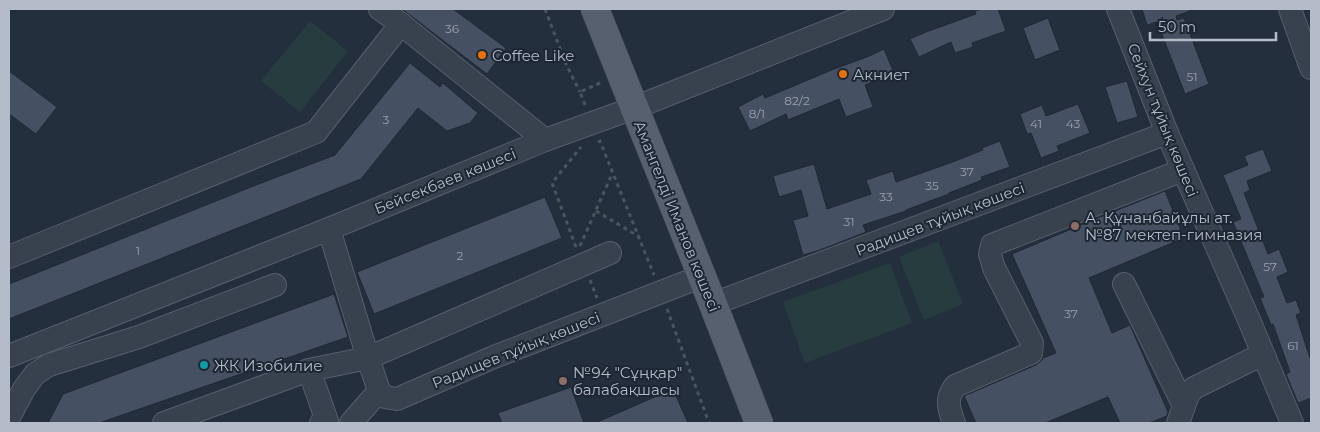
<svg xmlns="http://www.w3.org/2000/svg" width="1320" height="432" viewBox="0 0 1320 432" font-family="Montserrat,sans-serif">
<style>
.green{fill:#263c3f}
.building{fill:#455162;stroke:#1f2835}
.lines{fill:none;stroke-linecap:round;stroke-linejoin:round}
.minor-casing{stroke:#565f6c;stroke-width:24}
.major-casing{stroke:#414a57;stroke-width:29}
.path{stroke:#44595c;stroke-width:3;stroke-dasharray:4 4;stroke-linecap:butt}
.minor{stroke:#38414e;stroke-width:22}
.major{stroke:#56606e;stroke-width:28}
.food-dot{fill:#e8710a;stroke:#1d2633;stroke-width:2}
.education-dot{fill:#8d6e63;stroke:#1d2633;stroke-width:2}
.culture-dot{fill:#0f9aa8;stroke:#1d2633;stroke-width:2}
.labels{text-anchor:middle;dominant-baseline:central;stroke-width:4;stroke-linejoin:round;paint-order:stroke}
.number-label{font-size:12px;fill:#98a1af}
.poi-label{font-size:15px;fill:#b4bcc9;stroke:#1d2633;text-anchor:start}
.street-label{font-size:15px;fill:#b4bcc9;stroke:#1d2633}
</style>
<rect width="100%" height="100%" fill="#242f3e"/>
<!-- green -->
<g class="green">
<polygon points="310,21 348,51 300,112 261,81"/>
<polygon points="938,241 963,304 924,320 899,257"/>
<polygon points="890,263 912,323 805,363 783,302"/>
</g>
<!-- building -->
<g class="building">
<polygon points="402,9 453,9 506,48 487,74"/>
<polygon points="982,9 998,9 1006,31 972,43 973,47 955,53 951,42 919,57 910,39 926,32 976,14 975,11"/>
<polygon points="1142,9 1189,9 1190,11 1176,16 1177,20 1184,18 1209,84 1185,94 1157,22 1147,25"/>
<polygon points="1048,18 1060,50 1035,60 1023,28"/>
<polygon points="884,49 894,73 865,85 873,107 846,117 839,99 788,120 786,114 750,131 738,107 763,94 765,98 834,69 867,57"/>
<polygon points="410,63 440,87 443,83 478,113 470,123 447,131 418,108 361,179 9,319 9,284 256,185 335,155"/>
<polygon points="9,71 57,107 36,134 9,114"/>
<polygon points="1127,81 1138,117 1117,123 1105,87"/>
<polygon points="1078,104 1090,133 1057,146 1059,151 1041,158 1031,133 1027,134 1020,114 1042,105 1046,116"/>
<polygon points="1000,141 1010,167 981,177 982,180 949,193 949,194 906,210 906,211 863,225 866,232 820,250 803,255 793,220 808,216 801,190 779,197 773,176 814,164 827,209 871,194 866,180 893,171 896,182 950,163 983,150 982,148"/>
<polygon points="1263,149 1272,171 1247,181 1250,190 1244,193 1268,254 1279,249 1288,272 1277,277 1287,303 1296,300 1301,313 1296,315 1311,361 1311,398 1298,403 1286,374 1290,372 1273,324 1271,325 1260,298 1264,297 1233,222 1241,219 1223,175 1248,165 1244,156"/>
<polygon points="1165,191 1184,238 1089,278 1112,333 1130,325 1168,412 1167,416 1149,423 1120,423 1108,397 1045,423 976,423 964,396 1036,365 1041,361 1043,358 1056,353 1012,254 1095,219"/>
<polygon points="545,197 562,238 374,314 357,272"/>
<polygon points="334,294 348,337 99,423 48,423 63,394"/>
<polygon points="571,387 584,423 502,423 498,413"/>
<polygon points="673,389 688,423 595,423"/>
</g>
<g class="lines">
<defs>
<g id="minor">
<polyline points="380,9 401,24"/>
<polyline points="1118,9 1167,133 1249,320 1292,423"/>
<polyline points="1290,9 1311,68"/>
<polyline points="634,108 883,9"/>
<polyline points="610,253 368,358 379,391 385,397 397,399 494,357 687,282"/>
<polyline points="9,257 316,132 401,24 545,140"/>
<polyline points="1124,284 1184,406"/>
<polyline points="713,304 1167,133"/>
<polyline points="9,356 329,229 545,140 620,113"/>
<polyline points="309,370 327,421 321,423"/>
<polyline points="9,417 24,389 35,374 49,365 139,337 275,285"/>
<polyline points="164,423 309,370 368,358 329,229"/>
<polyline points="351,423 379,391"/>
<path d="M 954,423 C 949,408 945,400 955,386 L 1031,353 L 1032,343 L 994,268 L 990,254 L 992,245 L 1183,170"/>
<polyline points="1178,423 1188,395 1194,388 1263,354"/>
</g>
<polyline id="major" points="595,9 713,304 759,423"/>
</defs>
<!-- minor casing -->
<use href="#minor" class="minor-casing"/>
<!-- major casing -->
<use href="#major" class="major-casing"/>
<!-- path -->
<g class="path">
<polyline points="545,9 566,64 580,92"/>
<polyline points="585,105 580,92 602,82"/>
<polyline points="598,142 600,141 654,275"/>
<polyline points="596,211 638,236"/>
<polyline points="580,246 612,174"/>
<polyline points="576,247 552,183 581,147"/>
<polyline points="590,280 597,298"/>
<polyline points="667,309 709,423"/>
</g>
<!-- minor -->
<use href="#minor" class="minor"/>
<!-- major -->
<use href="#major" class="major"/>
</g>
<!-- markers -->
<g class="food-dot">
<circle cx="482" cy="55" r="5"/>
<circle cx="843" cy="74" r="5"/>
</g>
<g class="education-dot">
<circle cx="1075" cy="226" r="5"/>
<circle cx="563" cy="381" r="5"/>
</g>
<circle class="culture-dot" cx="204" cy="365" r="5"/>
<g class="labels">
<!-- number labels -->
<g class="number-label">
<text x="452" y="28">36</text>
<text x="1192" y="76">51</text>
<text x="797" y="100">82/2</text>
<text x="757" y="113">8/1</text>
<text x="386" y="119">3</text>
<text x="1036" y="123">41</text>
<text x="1073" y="123">43</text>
<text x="967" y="171">37</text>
<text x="932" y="185">35</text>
<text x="886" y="196">33</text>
<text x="849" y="221">31</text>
<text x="138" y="250">1</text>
<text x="460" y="255">2</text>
<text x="1270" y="266">57</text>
<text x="1071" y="313">37</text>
<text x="1293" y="345">61</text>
</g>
<!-- poi labels -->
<g class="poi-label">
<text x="492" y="55">Coffee Like</text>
<text x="853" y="74">Акниет</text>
<text x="1085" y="217">А. Құнанбайұлы ат.<tspan x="1085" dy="17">№87 мектеп-гимназия</tspan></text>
<text x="214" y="365">ЖК Изобилие</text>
<text x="573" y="372">№94 "Сұңқар"<tspan x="573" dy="17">балабақшасы</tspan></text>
</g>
<!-- street labels -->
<g class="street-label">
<text transform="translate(1163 120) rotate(68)">Сейхун тұйық көшесі</text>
<text transform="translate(445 181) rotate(-22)">Бейсекбаев көшесі</text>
<text transform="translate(677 216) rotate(68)">Амангелді Иманов көшесі</text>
<text transform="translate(940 219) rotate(-21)">Радищев тұйық көшесі</text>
<text transform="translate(516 350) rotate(-22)">Радищев тұйық көшесі</text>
</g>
</g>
<!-- border -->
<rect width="1320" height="432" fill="none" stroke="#b4bcc9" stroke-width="20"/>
<!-- scale -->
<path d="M1150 32v8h126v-8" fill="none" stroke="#b4bcc9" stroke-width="2.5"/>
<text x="1158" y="32" font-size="15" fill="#b4bcc9" stroke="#1d2633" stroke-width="4" paint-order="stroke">50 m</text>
</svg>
